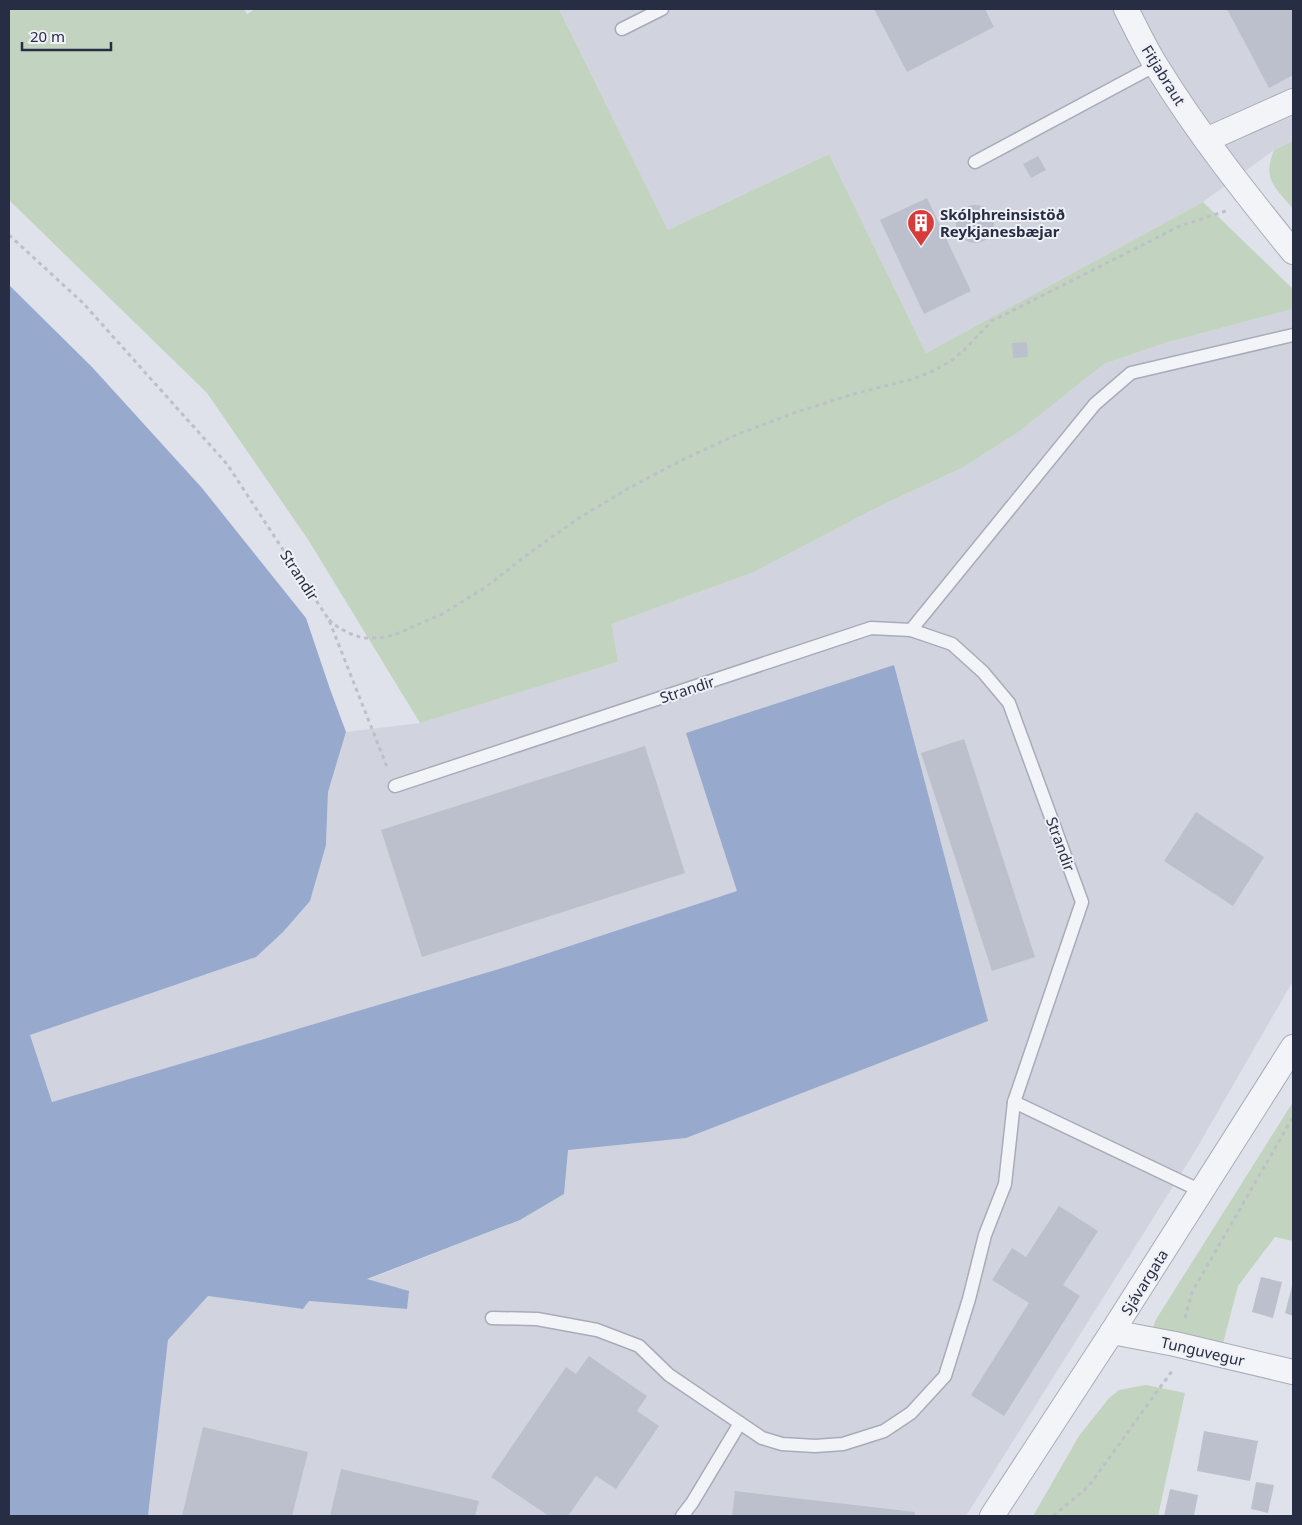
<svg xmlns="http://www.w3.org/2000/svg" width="1302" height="1525" viewBox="0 0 1302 1525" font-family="'Noto Sans',sans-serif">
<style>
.built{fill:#d1d4df}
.green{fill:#c2d4c0}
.water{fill:#97a9cd}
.building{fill:#bcc0cd}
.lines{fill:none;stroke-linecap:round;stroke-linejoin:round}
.lane-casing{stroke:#a8acb8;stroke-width:15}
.street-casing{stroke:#a8acb8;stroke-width:26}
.path{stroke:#bec0c9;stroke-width:3;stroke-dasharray:4 4;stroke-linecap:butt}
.lane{stroke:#f3f4f8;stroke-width:12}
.street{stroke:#f3f4f8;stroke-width:24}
.labels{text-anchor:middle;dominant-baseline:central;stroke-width:4;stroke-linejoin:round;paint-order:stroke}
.street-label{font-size:15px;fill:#272d42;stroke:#eff1f7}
.poi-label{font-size:15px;font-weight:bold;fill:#272d42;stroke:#eff1f7;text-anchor:start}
</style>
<rect width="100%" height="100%" fill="#dfe2ea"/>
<!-- built -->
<g class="built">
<polygon points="559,9 1293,9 1293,141 1274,150 1203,202 926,353 829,154 668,230"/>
<polygon points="1293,309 1293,981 1194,1153 966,1516 148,1516 168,1340 208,1296 303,1309 309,1301 407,1309 366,1280 520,1220 564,1194 508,967 52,1102 29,1035 256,957 326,845 328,792 346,732 420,723 618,662 612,624 754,572 880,506 962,468 1020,431 1104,364 1165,343"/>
</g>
<!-- green -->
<g class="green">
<polygon points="9,9 244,9 247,14 255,9 559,9 668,230 829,154 926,353 1203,202 1293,289 1293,309 1165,343 1104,364 1020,431 962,468 880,506 754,572 612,624 618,662 420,723 309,541 207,393 9,200"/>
<path d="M 1293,141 L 1293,209 C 1275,187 1262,180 1274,150 Z"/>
<polygon points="1293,1102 1293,1241 1275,1237 1238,1286 1222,1347 1151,1336 1155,1321"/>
<polygon points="1146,1385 1185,1393 1158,1516 1033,1516 1079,1436 1109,1398 1119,1390"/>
</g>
<!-- water -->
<polygon class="water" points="9,285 92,367 202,488 306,618 330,689 346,732 328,792 326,845 310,901 283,932 256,957 30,1035 52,1102 509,966 737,891 686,733 894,665 988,1021 686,1138 568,1150 564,1194 520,1220 367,1279 409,1291 407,1309 309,1301 303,1309 208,1296 168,1340 148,1516 9,1516"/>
<!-- building -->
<g class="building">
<polygon points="874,9 985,9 994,27 907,72"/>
<polygon points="1227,9 1293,9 1293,75 1269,88"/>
<polygon points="1038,156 1046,170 1031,178 1023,164"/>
<polygon points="927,198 971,291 924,314 880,220"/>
<circle cx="975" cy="224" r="19"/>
<polygon points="1027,342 1028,357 1013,358 1012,343"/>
<polygon points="964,739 1035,957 992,971 921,753"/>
<polygon points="645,746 685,873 422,957 381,830"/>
<polygon points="1196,812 1264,857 1233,906 1164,861"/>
<polygon points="1059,1206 1098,1231 1063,1285 1080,1296 1004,1416 971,1395 1029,1303 992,1280 1012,1248 1026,1257"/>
<polygon points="1261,1277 1282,1282 1273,1318 1252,1312"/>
<polygon points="1293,1282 1293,1316 1285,1313"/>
<polygon points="589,1356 647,1396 637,1411 659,1426 616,1489 596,1476 568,1516 549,1516 491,1477 566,1367 576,1374"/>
<polygon points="203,1427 308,1452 292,1516 182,1516"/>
<polygon points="1204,1431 1258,1441 1250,1481 1197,1471"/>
<polygon points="341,1469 479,1501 475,1516 330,1516"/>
<polygon points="1256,1482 1274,1485 1268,1513 1251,1509"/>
<polygon points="1170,1489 1198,1495 1194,1516 1164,1516"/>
<polygon points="735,1491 915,1512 914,1516 732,1516"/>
</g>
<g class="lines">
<defs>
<g id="lane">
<polyline points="622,29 662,9"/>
<polyline points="975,162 1156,65"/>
<polyline points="911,630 1095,404 1131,373 1293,335"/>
<polyline points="395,786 871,628 911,630 952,644 983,672 1009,703 1082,902 1014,1102 1201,1191"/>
<polyline points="492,1318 537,1319 597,1330 639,1346 669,1375 762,1438 782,1444 815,1446 843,1444 884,1431 911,1413 945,1376 969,1299 985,1235 1005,1184 1014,1102"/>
<polyline points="682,1516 692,1503 740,1423"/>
</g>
<g id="street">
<path d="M 1126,9 C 1136,28 1145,48 1157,67 C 1197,132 1245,193 1293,252"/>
<polyline points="1206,140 1293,101"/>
<polyline points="1112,1332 1175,1344 1293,1372"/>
<polyline points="992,1516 1112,1332 1293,1047"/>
</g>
</defs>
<!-- lane casing -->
<use href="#lane" class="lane-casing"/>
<!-- street casing -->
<use href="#street" class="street-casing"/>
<!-- path -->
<g class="path">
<polyline points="9,235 83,303 227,464 329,620 387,767"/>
<polyline points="329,620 339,628 351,634 363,638 379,638 394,635 442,614 486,587 532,551 579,518 629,488 680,461 736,435 794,413 853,394 913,379 933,371 951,361 964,350 992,321 1180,226 1226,211"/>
<polyline points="1185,1318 1192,1292 1293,1117"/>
<polyline points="1053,1516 1088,1487 1172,1371"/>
</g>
<!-- lane -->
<use href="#lane" class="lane"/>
<!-- street -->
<use href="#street" class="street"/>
</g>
<!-- icons -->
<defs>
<symbol id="building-pin" viewBox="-11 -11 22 30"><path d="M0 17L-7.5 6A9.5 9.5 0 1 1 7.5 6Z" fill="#d93b3a" stroke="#eff1f7"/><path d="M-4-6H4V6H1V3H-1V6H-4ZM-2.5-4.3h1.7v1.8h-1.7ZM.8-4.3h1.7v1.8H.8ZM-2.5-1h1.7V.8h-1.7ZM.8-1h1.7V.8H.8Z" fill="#fff"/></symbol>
</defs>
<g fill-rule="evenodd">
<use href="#building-pin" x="905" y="207" width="32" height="43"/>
</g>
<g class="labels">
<!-- street labels -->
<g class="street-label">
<text transform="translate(1164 75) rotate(58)">Fitjabraut</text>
<text transform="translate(300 575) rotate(57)">Strandir</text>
<text transform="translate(687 689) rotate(-18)">Strandir</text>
<text transform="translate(1061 844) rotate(70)">Strandir</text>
<text transform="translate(1144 1282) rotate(-58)">Sjávargata</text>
<text transform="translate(1203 1351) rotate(13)">Tunguvegur</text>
</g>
<!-- poi labels -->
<g class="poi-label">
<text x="940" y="214">Skólphreinsistöð<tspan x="940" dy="17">Reykjanesbæjar</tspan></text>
</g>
</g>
<!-- border -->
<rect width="1302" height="1525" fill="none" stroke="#272d42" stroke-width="20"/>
<!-- scale -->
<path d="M22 42v8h89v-8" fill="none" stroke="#272d42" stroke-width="2.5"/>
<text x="30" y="42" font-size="15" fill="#272d42" stroke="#eff1f7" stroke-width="4" paint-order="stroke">20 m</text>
</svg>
